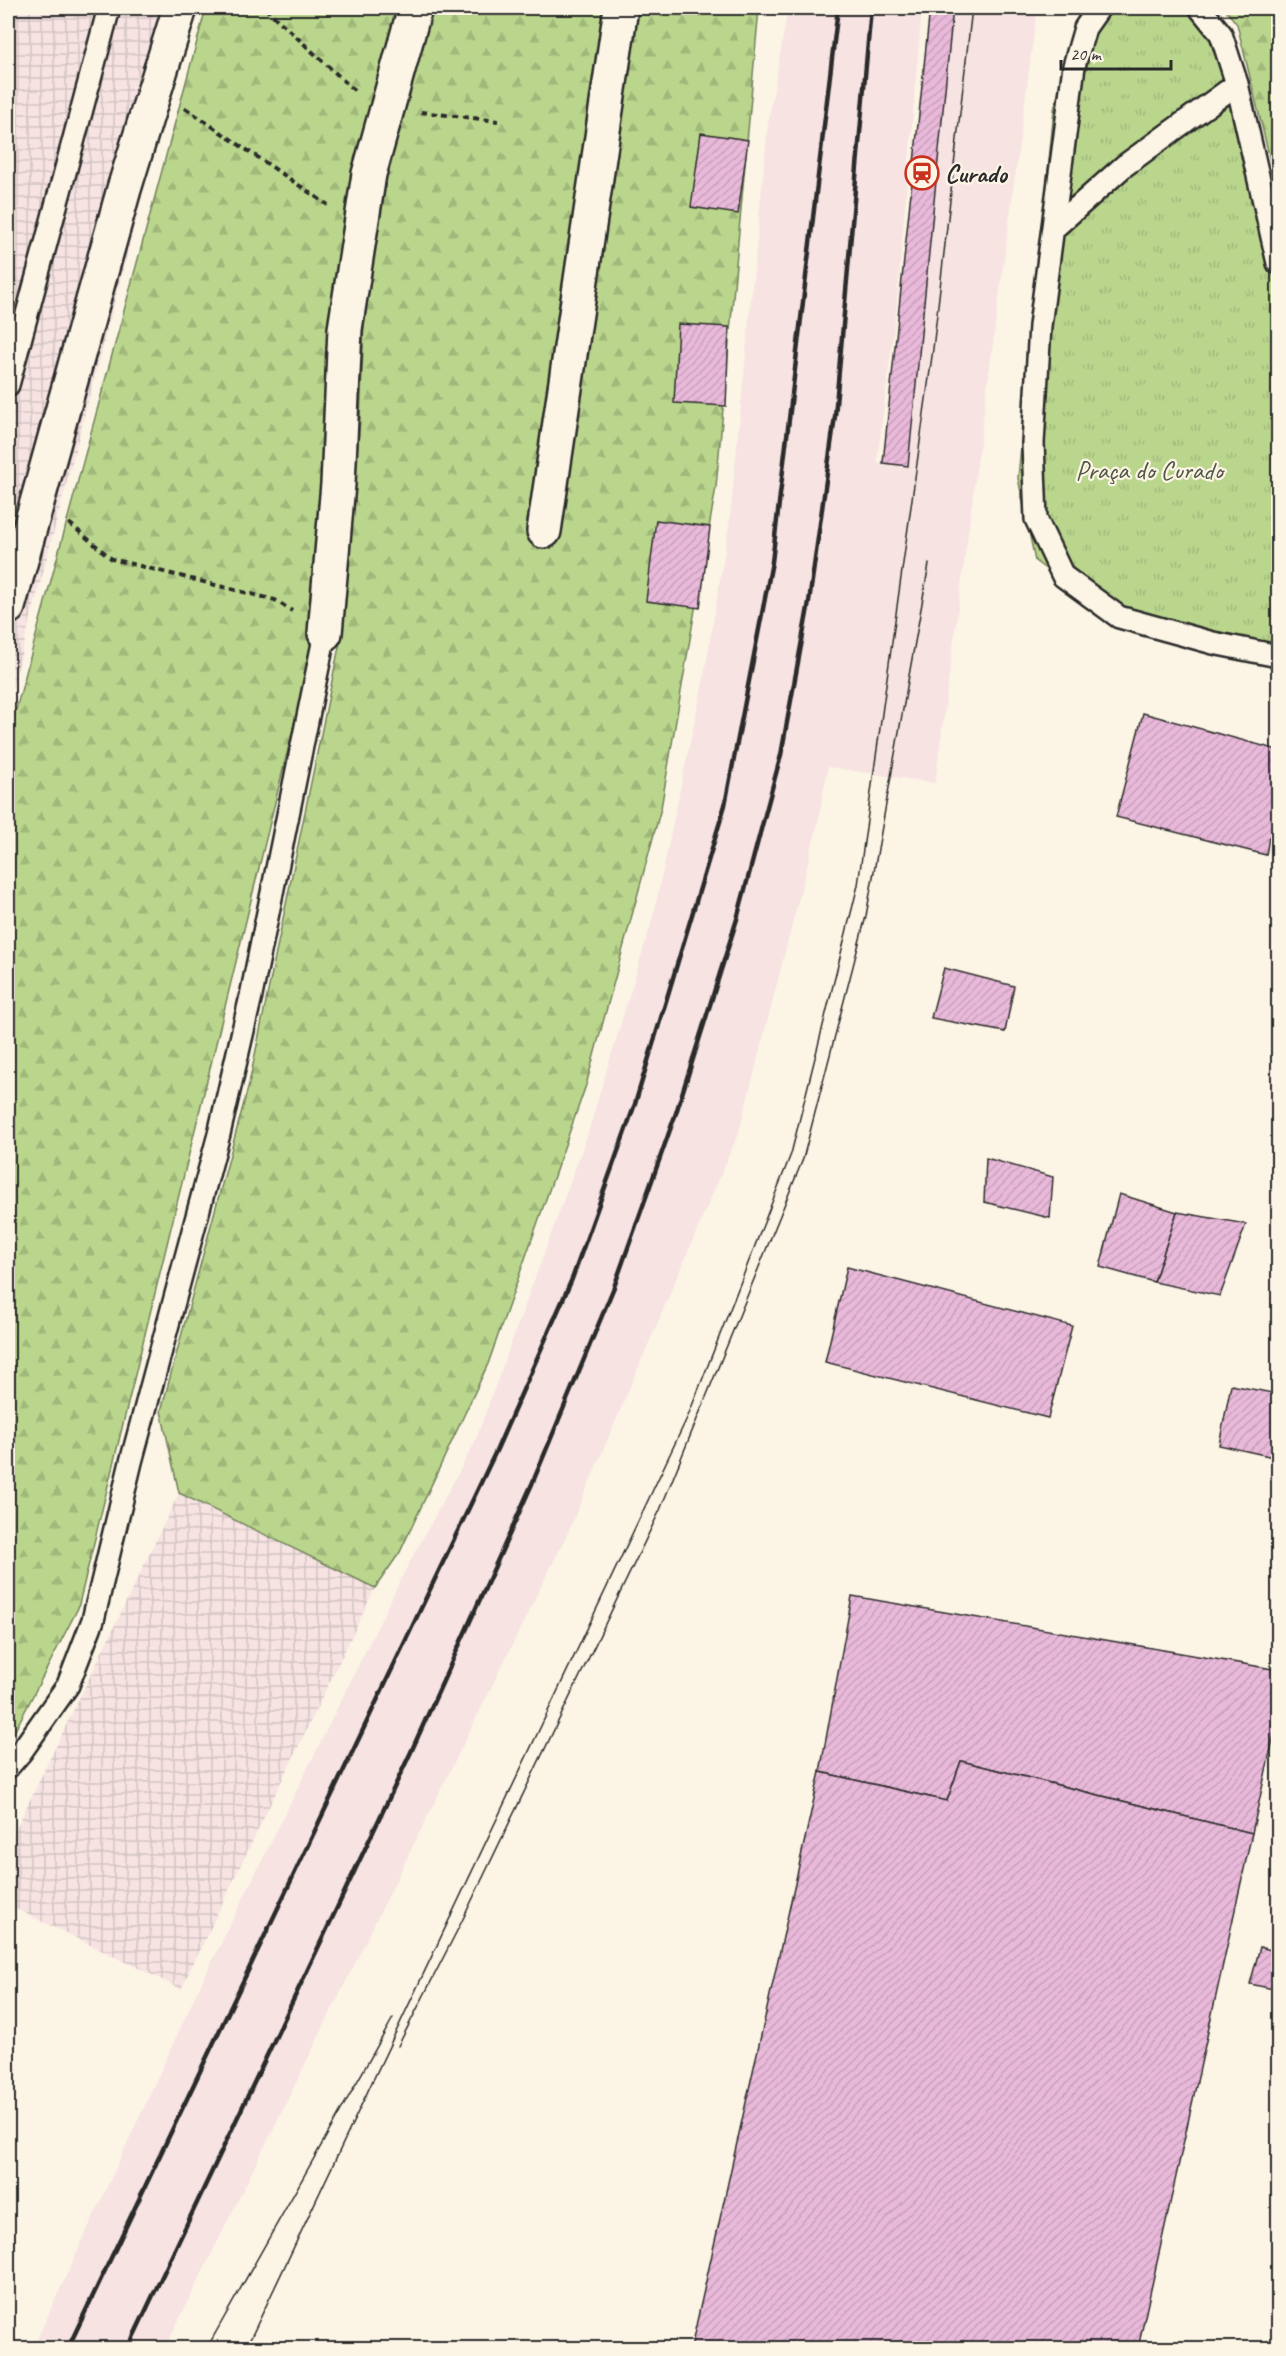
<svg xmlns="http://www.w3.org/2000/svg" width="1286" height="2356" viewBox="0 0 1286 2356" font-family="Caveat,sans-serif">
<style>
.built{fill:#f6e3e2}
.industrial{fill:url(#industrial-grid)}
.grass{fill:url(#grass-tufts);stroke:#72805c;stroke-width:1.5}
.forest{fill:url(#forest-firs);stroke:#72805c;stroke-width:1.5}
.building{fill:url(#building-hatch);stroke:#2b2b2b;stroke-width:1.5}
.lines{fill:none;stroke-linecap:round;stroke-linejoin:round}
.lane-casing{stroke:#2b2b2b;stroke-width:26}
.street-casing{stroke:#2b2b2b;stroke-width:38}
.path{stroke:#2b2b2b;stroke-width:4;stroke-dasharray:6 4.5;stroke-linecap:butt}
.lane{stroke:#fcf5e5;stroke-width:21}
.street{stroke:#fcf5e5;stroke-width:33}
.tram{stroke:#2b2b2b;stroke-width:1.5}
.rail{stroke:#2b2b2b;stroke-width:4.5}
.labels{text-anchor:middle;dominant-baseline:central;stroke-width:4.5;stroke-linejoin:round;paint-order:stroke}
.poi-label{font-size:26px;font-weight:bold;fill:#2b2b2b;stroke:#fcf5e5;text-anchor:start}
.park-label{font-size:26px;fill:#4f5644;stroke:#fcf5e5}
</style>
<defs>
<pattern id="industrial-grid" width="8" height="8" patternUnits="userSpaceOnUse" patternTransform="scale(1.5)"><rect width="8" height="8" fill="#f6e3e2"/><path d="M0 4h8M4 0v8" fill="none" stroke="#d3c3c2"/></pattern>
<pattern id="grass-tufts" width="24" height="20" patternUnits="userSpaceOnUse" patternTransform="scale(1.5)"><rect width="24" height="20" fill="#bad68d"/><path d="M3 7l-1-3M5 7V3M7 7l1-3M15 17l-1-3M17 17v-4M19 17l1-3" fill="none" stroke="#a0b87a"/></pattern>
<pattern id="forest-firs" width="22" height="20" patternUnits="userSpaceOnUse" patternTransform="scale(1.5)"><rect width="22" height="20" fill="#bad68d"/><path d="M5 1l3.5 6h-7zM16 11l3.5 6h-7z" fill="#a0b87a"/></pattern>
<pattern id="building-hatch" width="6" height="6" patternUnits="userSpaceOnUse" patternTransform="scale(1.5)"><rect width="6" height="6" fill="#e9b9da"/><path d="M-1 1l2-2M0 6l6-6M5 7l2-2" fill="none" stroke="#c89fbb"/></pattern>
</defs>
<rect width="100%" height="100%" fill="#fcf5e5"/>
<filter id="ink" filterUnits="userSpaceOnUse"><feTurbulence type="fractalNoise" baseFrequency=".0167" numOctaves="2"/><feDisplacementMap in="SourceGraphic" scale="12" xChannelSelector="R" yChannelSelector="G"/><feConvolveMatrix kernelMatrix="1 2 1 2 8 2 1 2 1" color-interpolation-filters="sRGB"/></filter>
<g filter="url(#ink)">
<!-- built -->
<polygon class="built" points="788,8 922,8 896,312 877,462 908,466 953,8 1035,8 1036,17 935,783 828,767 817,827 739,1132 569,1530 165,2348 33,2348 196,1994 405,1571 474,1444 586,1139 653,917 704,677 730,519 768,124"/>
<!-- industrial -->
<g class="industrial">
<polygon points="8,8 192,8 8,705"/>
<polygon points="179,1493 375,1588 181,1989 8,1905 8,1845"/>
</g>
<!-- grass -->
<polygon class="grass" points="1080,8 1205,8 1249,146 1278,291 1278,645 1095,605 1035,561 1018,478 1054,110"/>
<!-- forest -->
<g class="forest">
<polygon points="206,8 404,8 330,331 310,659 78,1608 8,1744 8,739"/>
<polygon points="431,8 759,8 716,487 661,808 586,1085 488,1364 400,1552 375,1588 179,1493 161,1411 249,1084 341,637 360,420 364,323 386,171"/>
<polygon points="1224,8 1278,8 1278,192 1237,24"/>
</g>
<!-- building -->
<g class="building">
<polygon points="930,8 953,8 908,466 883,463"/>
<polygon points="701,133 748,140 738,214 691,207"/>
<polygon points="678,324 729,327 726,406 674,403"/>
<polygon points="656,520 710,527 700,608 646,601"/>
<polygon points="1143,713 1278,750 1278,839 1269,837 1266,855 1116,817"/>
<polygon points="944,968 1014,986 1005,1032 931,1018"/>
<polygon points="986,1158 1053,1177 1050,1218 984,1202"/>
<polygon points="1119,1194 1177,1212 1154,1282 1100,1267"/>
<polygon points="1177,1212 1246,1224 1220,1296 1154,1282"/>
<polygon points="847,1267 1072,1326 1048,1418 825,1362"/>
<polygon points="1231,1385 1278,1394 1278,1458 1219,1445"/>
<polygon points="852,1596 1278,1670 1278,1717 1252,1833 961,1761 947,1801 820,1772"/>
<polygon points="961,1761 1252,1833 1138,2348 691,2348 820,1772 947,1801"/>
<polygon points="1260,1947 1278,1952 1278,1990 1250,1984"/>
</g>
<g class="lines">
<defs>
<g id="lane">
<polyline points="1099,8 1085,28 1074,66 1040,326 1033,443 1036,519 1063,576 1119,617 1213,643 1278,656"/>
<polyline points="1200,8 1221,34 1237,84 1278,263"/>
<polyline points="1054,228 1124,166 1237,84"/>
<polyline points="8,385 109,8"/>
<polyline points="8,1767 21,1752 68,1685 93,1620 131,1462 219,1134 251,996 325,633"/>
</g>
<g id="street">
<polyline points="544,531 621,8"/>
<polyline points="8,607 124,189 180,8"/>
<polyline points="325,633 338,484 345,329 369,174 415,8"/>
</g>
</defs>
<!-- lane casing -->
<use href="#lane" class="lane-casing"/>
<!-- street casing -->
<use href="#street" class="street-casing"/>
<!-- path -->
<g class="path">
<polyline points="265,8 355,91"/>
<polyline points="185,108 328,205"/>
<polyline points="421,112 498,121"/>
<polyline points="69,523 112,559 275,600 292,611"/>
</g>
<!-- lane -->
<use href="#lane" class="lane"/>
<!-- street -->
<use href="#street" class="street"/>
<!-- tram -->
<g class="tram">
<polyline points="398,2046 461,1923 660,1510 803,1159 866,916 929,564"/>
<polyline points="207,2348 393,2018"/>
<polyline points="246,2348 688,1416 791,1154 858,885 933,349 972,8"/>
</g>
<!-- rail -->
<g class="rail">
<polyline points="68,2348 497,1449 572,1279 635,1104 725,805 772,562 838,8"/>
<polyline points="128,2348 411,1752 532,1484 614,1287 676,1113 737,919 781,755 809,602 835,416 871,8"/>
</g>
</g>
</g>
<!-- icons -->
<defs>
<symbol id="station-ring" viewBox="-11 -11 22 22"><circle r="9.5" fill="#fcf5e5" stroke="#c8321e" stroke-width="1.5"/><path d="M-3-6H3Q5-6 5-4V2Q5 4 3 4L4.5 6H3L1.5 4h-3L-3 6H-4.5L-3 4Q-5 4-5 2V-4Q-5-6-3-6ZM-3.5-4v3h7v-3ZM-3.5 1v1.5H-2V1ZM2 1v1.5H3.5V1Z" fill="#c8321e"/></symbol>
</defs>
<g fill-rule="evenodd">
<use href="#station-ring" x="903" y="154" width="38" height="38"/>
</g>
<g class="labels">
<!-- poi labels -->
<g class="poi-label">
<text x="945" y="173">Curado</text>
</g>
<!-- park labels -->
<g class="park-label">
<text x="1149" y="470">Praça do Curado</text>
</g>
</g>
<!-- margin -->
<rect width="1286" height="2356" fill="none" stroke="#fcf5e5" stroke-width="30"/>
<rect x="15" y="15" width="1256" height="2326" fill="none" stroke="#2b2b2b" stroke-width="2" filter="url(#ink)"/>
<!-- scale -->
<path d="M1061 60v9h110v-9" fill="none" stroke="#2b2b2b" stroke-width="3"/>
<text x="1070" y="60" font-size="18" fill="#2b2b2b" stroke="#fcf5e5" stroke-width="4.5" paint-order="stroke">20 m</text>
</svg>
